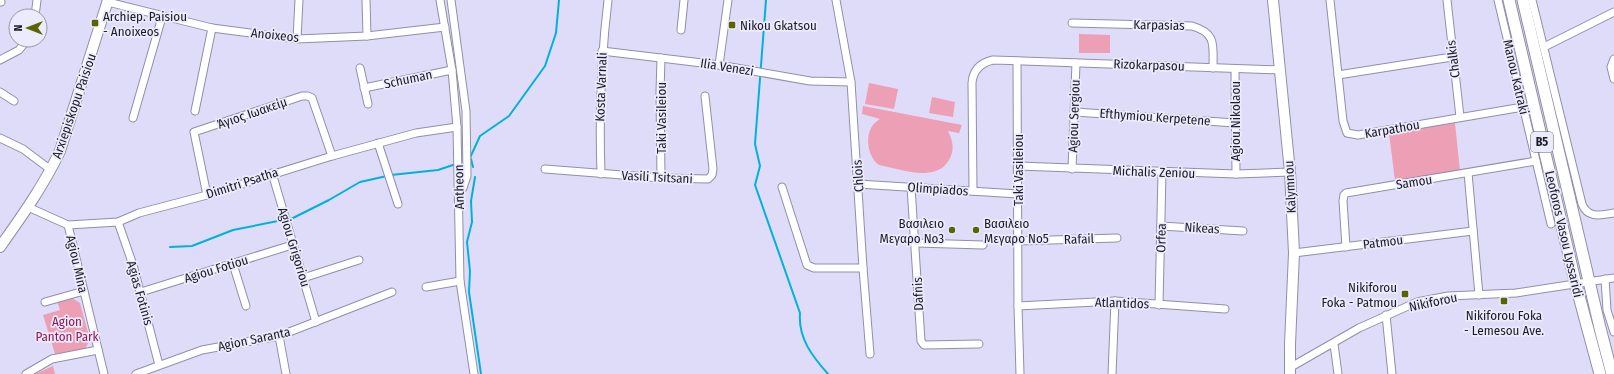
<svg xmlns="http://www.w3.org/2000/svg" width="1614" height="374" viewBox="0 0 1614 374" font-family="'Fira Sans Condensed',sans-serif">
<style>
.green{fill:#ed9fb6}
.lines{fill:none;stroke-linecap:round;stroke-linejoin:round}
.stream{stroke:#00b2d9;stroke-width:2}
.street-casing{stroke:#918eaa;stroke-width:9}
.secondary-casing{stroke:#918eaa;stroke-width:12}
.primary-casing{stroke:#918eaa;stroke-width:13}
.street{stroke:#fff;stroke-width:7}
.secondary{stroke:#fff;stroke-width:10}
.primary{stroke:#fff;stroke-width:11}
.poi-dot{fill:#5a6404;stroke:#ecebfd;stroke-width:1.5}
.labels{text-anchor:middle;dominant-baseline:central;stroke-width:3.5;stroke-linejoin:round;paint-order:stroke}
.shield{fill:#ecebfd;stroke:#5a5965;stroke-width:1}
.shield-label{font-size:12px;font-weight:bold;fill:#1b1a24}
.poi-label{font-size:13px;fill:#1b1a24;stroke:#ecebfd;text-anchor:start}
.street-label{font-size:13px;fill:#1b1a24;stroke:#ecebfd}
.park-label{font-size:13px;fill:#92194f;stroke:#ecebfd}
</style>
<rect width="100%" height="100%" fill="#dfdcf9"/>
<!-- green -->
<g class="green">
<polygon points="1079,34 1110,35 1110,53 1079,53"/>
<polygon points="869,83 898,89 894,109 865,104"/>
<polygon points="932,97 955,102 953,117 929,113"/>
<path d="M 863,106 L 962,125 L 959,133 L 948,131 C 953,141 955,150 949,160 C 936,183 900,169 879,165 C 869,158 865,140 871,128 C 873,124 877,121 880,119 L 862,114 Z"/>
<polygon points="1455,123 1460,171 1395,181 1389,133"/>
<polygon points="72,298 80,303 90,340 85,349 55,354 43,315 60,310 57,301"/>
<polygon points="53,366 55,374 35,374"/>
</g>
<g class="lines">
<!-- stream -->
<g class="stream">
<path d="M 766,0 L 755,144 L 760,166 L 755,185 L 800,313 C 798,338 812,356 828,374"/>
<polyline points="471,159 473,167"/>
<polyline points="469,160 480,136 509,116 545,66 556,33 559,0"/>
<polyline points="391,175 438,170 456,164"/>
<polyline points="475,177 471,201 472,222 467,242 470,271 469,292 481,374"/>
<polyline points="170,247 192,246 233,230 293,218 329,200 360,182 387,176"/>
</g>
<defs>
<g id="street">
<polyline points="366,0 367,36"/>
<polyline points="440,0 452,70 457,127 460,281 474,374"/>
<polyline points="451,0 466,111 467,176 463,188"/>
<polyline points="836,0 851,82 863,268 870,354"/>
<polyline points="1330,0 1343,121 1347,133 1358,135 1523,107"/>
<polyline points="1447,0 1460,117"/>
<polyline points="1498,0 1551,224"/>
<path d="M 1532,0 L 1582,204 C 1588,219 1601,215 1614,213"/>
<polyline points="0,2 1,2"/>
<polyline points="108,2 212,28 297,39 367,36 445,27"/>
<polyline points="35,16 37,0"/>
<path d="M 1072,23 L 1192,26 C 1217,33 1213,46 1213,68"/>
<polyline points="681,30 684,0"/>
<polyline points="297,39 299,0"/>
<polyline points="1544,47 1614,12"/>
<polyline points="602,51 719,65 810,81 851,82"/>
<polyline points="1614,59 1611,67 1614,79"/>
<polyline points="0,60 19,50 27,40"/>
<polyline points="1017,61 1018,306 1020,374"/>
<polyline points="719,65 728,0"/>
<polyline points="360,68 368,104"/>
<polyline points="1235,69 1236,174"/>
<polyline points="1338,75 1452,57"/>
<polyline points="364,88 452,70"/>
<polyline points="0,92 14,101"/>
<polyline points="195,111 212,28"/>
<polyline points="1075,112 1235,123"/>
<polyline points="133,118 162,17"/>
<polyline points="0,138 23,149 51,170"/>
<polyline points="378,143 398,204"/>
<polyline points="1018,166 1236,174 1290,172"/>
<polyline points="545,169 661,178 708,179 712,175 713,169 705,96"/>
<polyline points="1072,169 1076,63"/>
<polyline points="272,173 316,322"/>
<polyline points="1468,173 1479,295"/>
<path d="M 601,174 C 599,116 601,58 608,0"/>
<polyline points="661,178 660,92 661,58"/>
<polyline points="858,184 1018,194"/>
<polyline points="782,187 807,265 814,268 863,268"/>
<polyline points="911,187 921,341 924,345 979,344"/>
<path d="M 973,191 L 972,83 C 973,70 980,63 993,60 L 1281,70"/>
<polyline points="207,195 194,132 302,96 308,96 312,98 332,156"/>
<polyline points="28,207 68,225 118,222 139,213 207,195 332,156 416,133 457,127"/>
<polyline points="118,222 133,265 159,365"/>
<polyline points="68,225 104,374"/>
<polyline points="1161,226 1243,231"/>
<polyline points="1018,241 1117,238"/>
<polyline points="916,243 983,245"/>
<polyline points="1346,247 1343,201 1344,195 1346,193 1536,161"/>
<polyline points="1294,253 1473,231"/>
<polyline points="233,264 246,306"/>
<polyline points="303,278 359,260"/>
<polyline points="1605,279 1607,310 1614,332"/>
<polyline points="426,287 460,281"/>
<polyline points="141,292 292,245"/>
<polyline points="45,302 84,291"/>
<polyline points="1159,305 1162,172"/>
<polyline points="1018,306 1115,301 1225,309"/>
<polyline points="1386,315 1392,374"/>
<polyline points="279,336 286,374"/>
<polyline points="1334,344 1338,374"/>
<polyline points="1291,367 1359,328 1417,302 1448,296 1516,293 1614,278"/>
<polyline points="26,374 52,359 98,350"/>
<polyline points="136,374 202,350 279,336 392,292"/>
<polyline points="1112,374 1115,301"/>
</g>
<g id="secondary">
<polyline points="1273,0 1290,172 1294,253 1290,344 1290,374"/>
<path d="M 0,247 C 22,216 44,185 60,151 L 108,0"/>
</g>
<g id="primary">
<polyline points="1509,0 1576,285 1600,374"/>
<polyline points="1523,0 1600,328 1612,374"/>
</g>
</defs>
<!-- street casing -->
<use href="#street" class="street-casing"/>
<!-- secondary casing -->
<use href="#secondary" class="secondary-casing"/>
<!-- primary casing -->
<use href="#primary" class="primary-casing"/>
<!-- street -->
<use href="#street" class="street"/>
<!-- secondary -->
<use href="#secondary" class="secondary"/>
<!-- primary -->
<use href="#primary" class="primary"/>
</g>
<!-- markers -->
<g class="poi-dot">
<rect x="91" y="19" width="8" height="8" rx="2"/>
<rect x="728" y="21" width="8" height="8" rx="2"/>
<circle cx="952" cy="230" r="4"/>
<circle cx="976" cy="230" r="4"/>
<rect x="1401" y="290" width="8" height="8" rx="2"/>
<rect x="1500" y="297" width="8" height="8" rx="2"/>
</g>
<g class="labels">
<!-- shield labels -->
<rect class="shield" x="1531" y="132" width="22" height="20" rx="3"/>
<g class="shield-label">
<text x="1542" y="142">B5</text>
</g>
<!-- poi labels -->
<g class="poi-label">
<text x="103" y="16">Archiep. Paisiou<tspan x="103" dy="15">- Anoixeos</tspan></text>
<text x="740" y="25">Nikou Gkatsou</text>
<text x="944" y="223" text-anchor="end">Βασιλειο<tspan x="944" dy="15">Μεγαρο Νο3</tspan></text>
<text x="984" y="223">Βασιλειο<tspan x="984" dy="15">Μεγαρο Νο5</tspan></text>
<text x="1397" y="287" text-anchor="end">Nikiforou<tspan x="1397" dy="15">Foka - Patmou</tspan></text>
<text x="1504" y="315" text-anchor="middle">Nikiforou Foka<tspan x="1504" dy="15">- Lemesou Ave.</tspan></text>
</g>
<!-- street labels -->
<g class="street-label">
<text transform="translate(1159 25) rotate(1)">Karpasias</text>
<text transform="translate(275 35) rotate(6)">Anoixeos</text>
<text transform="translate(1453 59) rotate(-97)">Chalkis</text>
<text transform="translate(1149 65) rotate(2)">Rizokarpasou</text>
<text transform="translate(727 67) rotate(9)">Ilia Venezi</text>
<text transform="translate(1516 77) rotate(77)">Manou Katraki</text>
<text transform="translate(408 79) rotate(-12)">Schuman</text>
<text transform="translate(601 87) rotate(-88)">Kosta Varnali</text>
<text transform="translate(74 106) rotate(-71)">Arxiepiskopu Paisiou</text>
<text transform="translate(252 113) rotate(-19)">Άγιος Ιωακείμ</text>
<text transform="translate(1074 116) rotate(-88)">Agiou Sergiou</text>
<text transform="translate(1155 117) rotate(4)">Efthymiou Kerpetene</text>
<text transform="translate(661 118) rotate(-90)">Taki Vasileiou</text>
<text transform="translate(1235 121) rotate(-90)">Agiou Nikolaou</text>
<text transform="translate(1392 129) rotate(-10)">Karpathou</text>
<text transform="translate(1018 170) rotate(-90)">Taki Vasileiou</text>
<text transform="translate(1154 172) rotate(2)">Michalis Zeniou</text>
<text transform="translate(858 176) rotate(-94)">Chlois</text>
<text transform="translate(657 177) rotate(3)">Vasili Tsitsani</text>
<text transform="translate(1414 182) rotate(-9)">Samou</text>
<text transform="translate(242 183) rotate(-18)">Dimitri Psatha</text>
<text transform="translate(459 187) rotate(-91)">Antheon</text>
<text transform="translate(1290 187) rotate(-93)">Kalymnou</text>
<text transform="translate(938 189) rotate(4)">Olimpiados</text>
<text transform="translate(1202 228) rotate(3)">Nikeas</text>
<text transform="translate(1564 234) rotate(77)">Leoforos Vasou Lyssaridi</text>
<text transform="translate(1161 238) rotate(-89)">Orfea</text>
<text transform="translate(1079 239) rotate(-2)">Rafail</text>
<text transform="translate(1383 242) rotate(-7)">Patmou</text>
<text transform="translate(294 247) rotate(73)">Agiou Grigoriou</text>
<text transform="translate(77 264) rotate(77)">Agiou Mina</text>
<text transform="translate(216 269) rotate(-17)">Agiou Fotiou</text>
<text transform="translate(140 293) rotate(74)">Agias Fotinis</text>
<text transform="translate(918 294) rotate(-93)">Dafnis</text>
<text transform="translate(1433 302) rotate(-12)">Nikiforou</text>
<text transform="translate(1122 303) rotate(2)">Atlantidos</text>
<text transform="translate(254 339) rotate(-12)">Agion Saranta</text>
</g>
<!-- park labels -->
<g class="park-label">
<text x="67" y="321">Agion<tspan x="67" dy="15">Panton Park</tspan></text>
</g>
</g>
<!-- north arrow -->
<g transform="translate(28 28) rotate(270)"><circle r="19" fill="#ecebfd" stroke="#9897a6"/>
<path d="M0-3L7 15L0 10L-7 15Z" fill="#5a6404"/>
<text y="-6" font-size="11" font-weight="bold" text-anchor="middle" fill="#1b1a24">N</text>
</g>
</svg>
